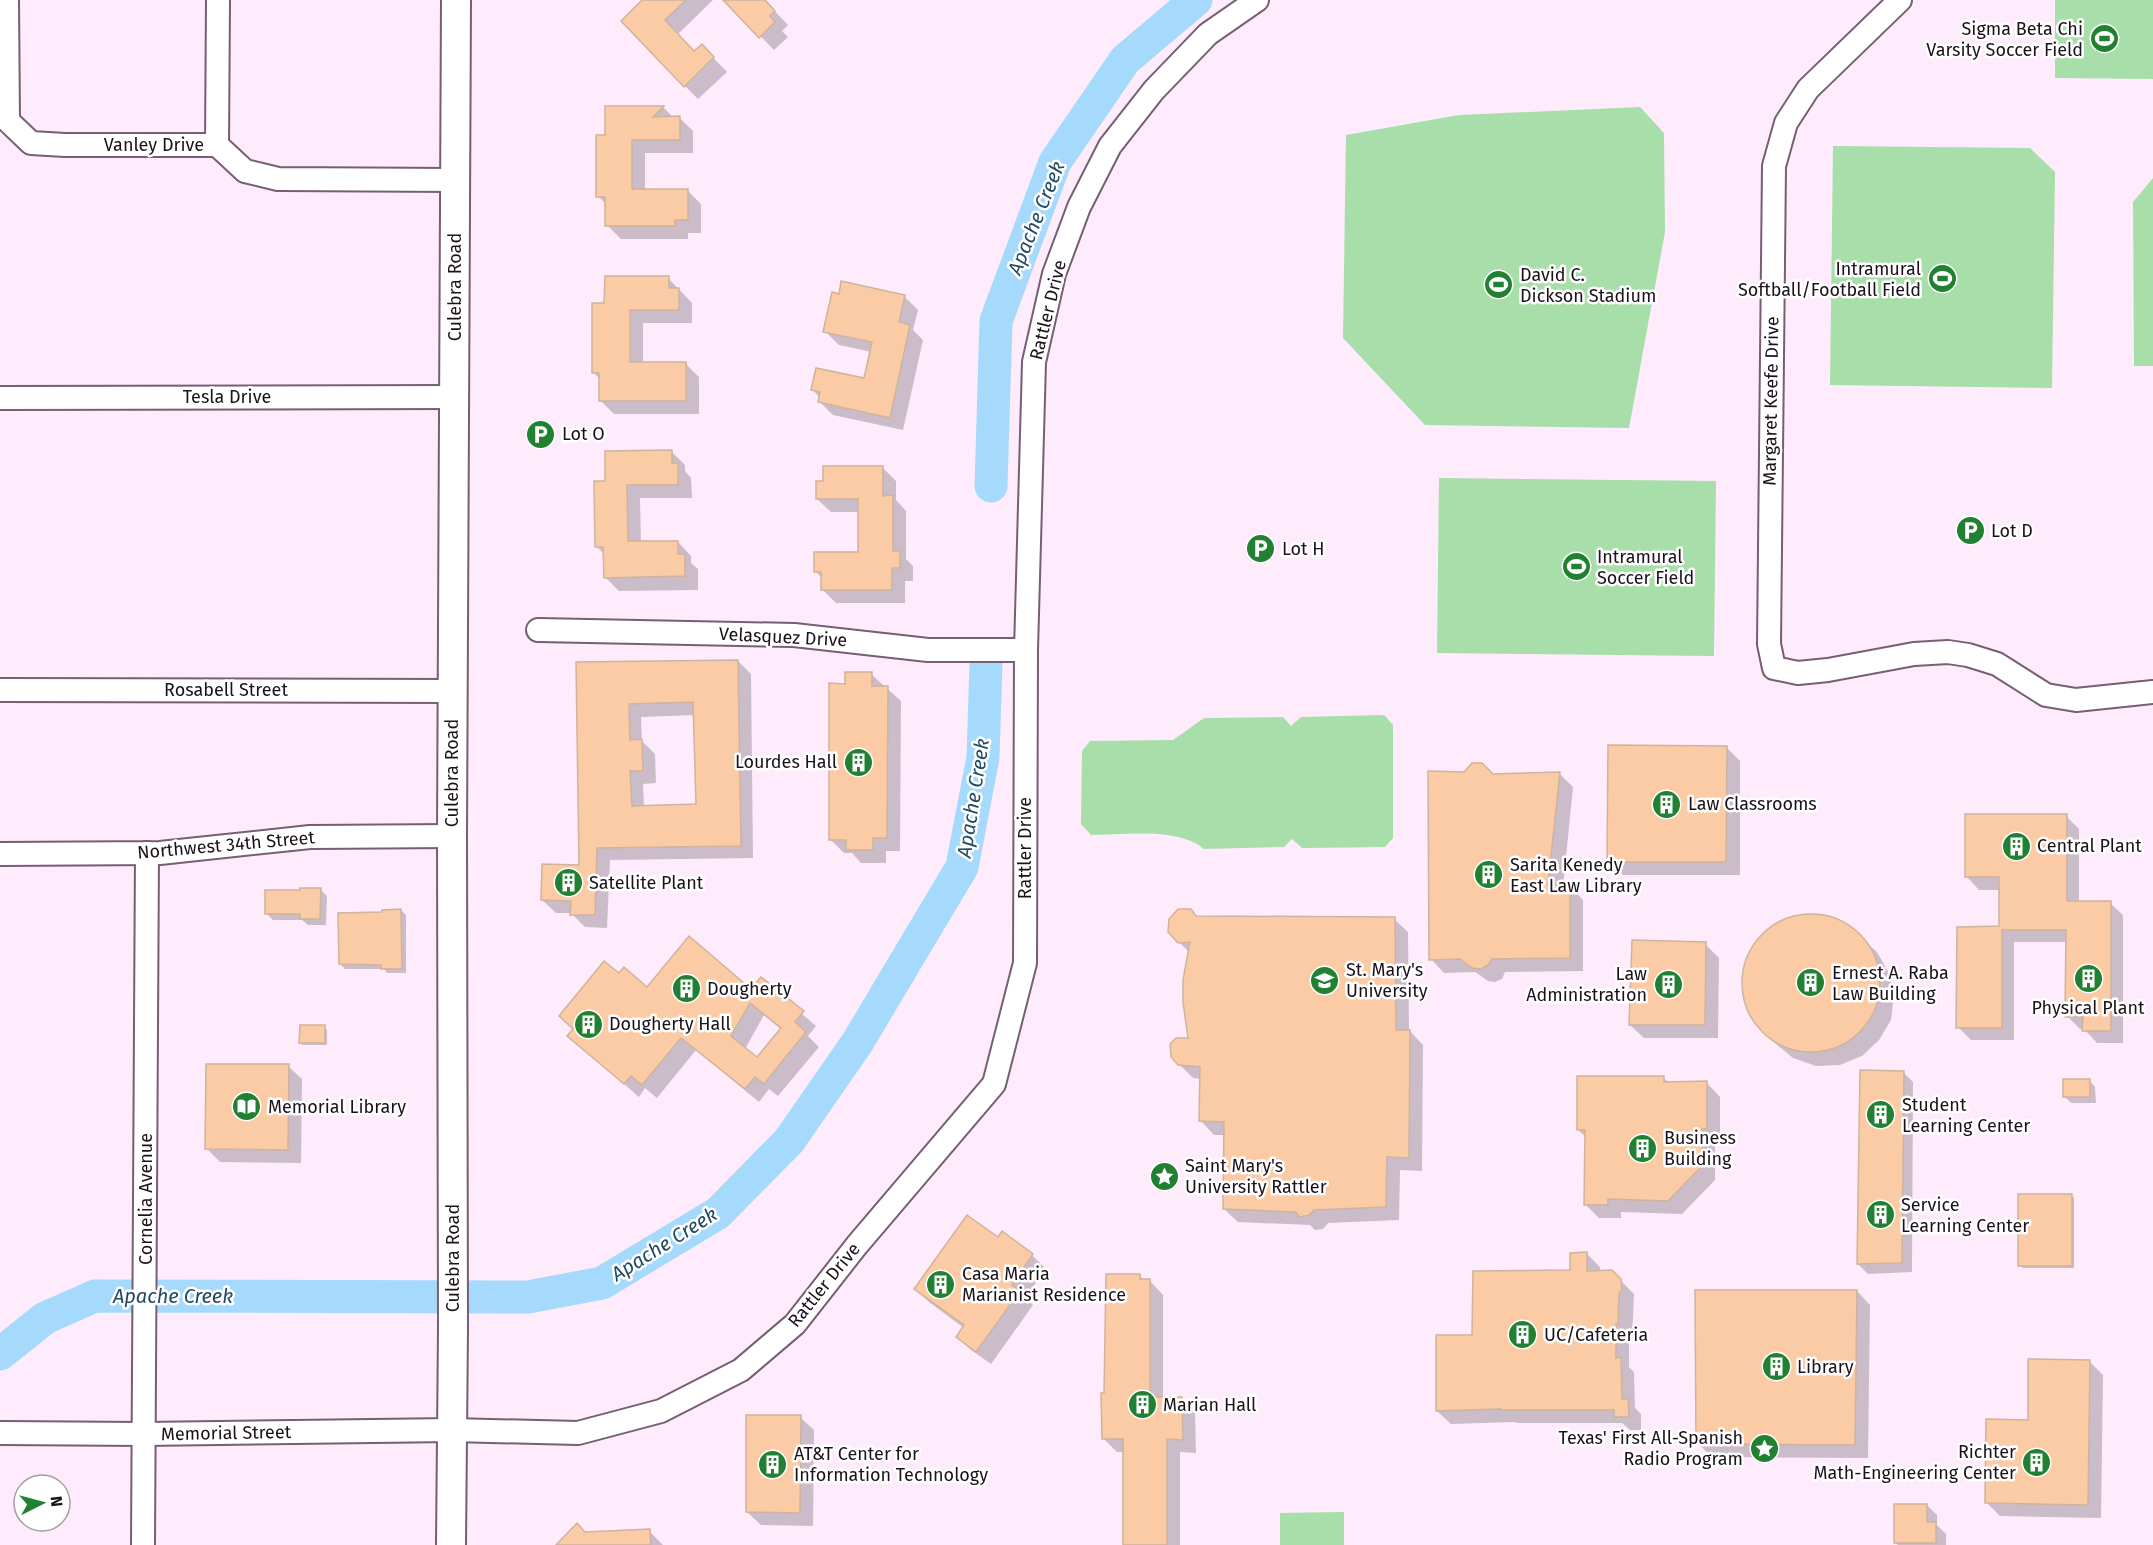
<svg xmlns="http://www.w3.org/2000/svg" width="2153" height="1545" viewBox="0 0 2153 1545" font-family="'Fira Sans',sans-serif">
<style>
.green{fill:#a7dea9}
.shadow{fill:#0003;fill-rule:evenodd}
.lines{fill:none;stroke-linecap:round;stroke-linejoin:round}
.river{stroke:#a5dafd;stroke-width:33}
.building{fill:#fbcba5;stroke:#cfb39c;stroke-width:1.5;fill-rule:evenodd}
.minor-casing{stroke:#765e74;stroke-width:26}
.major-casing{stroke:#765e74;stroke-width:32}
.minor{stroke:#fff;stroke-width:22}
.major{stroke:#fff;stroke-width:28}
.labels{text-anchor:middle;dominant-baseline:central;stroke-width:5;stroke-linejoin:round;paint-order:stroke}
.poi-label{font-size:18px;fill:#1a111a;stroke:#fff;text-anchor:start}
.street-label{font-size:18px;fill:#1a111a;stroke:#fff}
.water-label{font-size:20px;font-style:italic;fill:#224a62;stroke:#fff}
</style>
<rect width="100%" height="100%" fill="#feecfc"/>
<!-- green -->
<g class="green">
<polygon points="2055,0 2153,0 2153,79 2055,78"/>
<polygon points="1640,107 1664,133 1665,232 1629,428 1425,425 1343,338 1346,135 1459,115"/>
<polygon points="1833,146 2030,148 2055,172 2052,388 1830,385"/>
<polygon points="2153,178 2153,366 2134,366 2133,202"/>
<polygon points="1439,478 1716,481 1714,656 1437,653"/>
<path d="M 1384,715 L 1393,725 L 1393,838 L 1385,847 L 1302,848 L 1292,839 L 1284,847 L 1204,849 C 1178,827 1124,835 1091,835 L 1081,824 L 1082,751 L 1090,741 L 1173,740 L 1204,718 L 1283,717 L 1291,726 L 1301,717 Z"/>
<polygon points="1344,1512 1344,1545 1280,1545 1280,1513"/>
</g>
<!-- shadow -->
<g class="shadow">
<polygon points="644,0 713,0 677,35 694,53 702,46 727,72 698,99 685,86"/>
<polygon points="725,0 764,0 788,25 782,31 788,37 774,50"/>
<polygon points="607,107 663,107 674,118 680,118 693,131 693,153 645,153 645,190 687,190 701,204 701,233 688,233 688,239 621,239 607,225 607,205 598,196 607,137"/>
<polygon points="668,278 692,303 692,323 643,323 643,364 686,364 699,377 699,414 614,414 600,400 600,379 593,372 606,305"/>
<polygon points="904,296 918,310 913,330 923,340 903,430 833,415 819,401 820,398 813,390 865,380 872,352 839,345 825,331"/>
<polygon points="671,451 685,465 685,471 691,478 692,498 640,498 641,543 678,542 691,556 691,563 698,569 698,590 619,591 605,577 605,555 596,546 607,482"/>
<polygon points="882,467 896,481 896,500 906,511 906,559 913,566 913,581 905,581 905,603 836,603 822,589 822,578 816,572 860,553 860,512 831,512 817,499 824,482"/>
<path d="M 738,661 L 751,674 L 753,858 L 610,860 L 607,928 L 585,927 L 571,913 L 556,913 L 542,900 L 581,867 L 578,663 ZM 695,715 L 698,806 L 644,807 L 643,784 L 656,783 L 655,754 L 642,741 L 641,717 Z"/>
<polygon points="871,674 901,701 900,851 886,851 886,863 861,863 852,853 844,853 830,839 846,685"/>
<polygon points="1726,747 1740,761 1740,875 1623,875 1609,861"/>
<polygon points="1559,773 1573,787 1563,887 1570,886 1583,900 1583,971 1505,972 1502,979 1495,982 1488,981 1475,972 1444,973 1431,959"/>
<polygon points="2066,816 2079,829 2079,903 2110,903 2123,915 2123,1043 2097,1043 2084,1029 2080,1029 2067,1016 2067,942 2014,942 2014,1040 1971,1040 1958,1027 2001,928 2001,890 1979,890 1967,877"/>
<polygon points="320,889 327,896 326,925 308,925 302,920 273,920 267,914"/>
<polygon points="401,910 406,915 406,973 387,973 384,969 345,969 340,964 384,914"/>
<polygon points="1821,915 1844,923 1877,952 1889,973 1894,996 1891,1020 1879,1040 1862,1056 1840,1065 1816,1066 1793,1058 1775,1043 1760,1029 1748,1008 1743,985 1747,961 1758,940 1776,925 1798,916"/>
<polygon points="1197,917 1394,919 1408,932 1409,1030 1423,1045 1422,1171 1400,1170 1399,1220 1328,1223 1323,1229 1315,1230 1310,1225 1238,1222 1224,1209 1226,1135 1214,1135 1201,1121 1201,1079 1193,1078 1172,1057 1190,1040 1190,953 1179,942"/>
<polygon points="1705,944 1719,958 1718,1038 1644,1038 1630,1025"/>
<path d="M 619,976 L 647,989 L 752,991 L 762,979 L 816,1026 L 808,1036 L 819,1047 L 778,1096 L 769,1089 L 759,1102 L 696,1050 L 657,1098 L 645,1088 L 639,1097 L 569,1036 ZM 764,1015 L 782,1030 L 758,1060 L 745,1049 Z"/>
<polygon points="325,1027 327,1030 327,1045 303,1045 300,1043"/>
<polygon points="288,1066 302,1079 301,1163 220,1162 207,1149"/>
<polygon points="1903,1072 1913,1082 1912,1272 1868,1274 1858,1264"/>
<polygon points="1664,1078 1670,1084 1707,1083 1720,1097 1720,1142 1715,1142 1715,1180 1682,1214 1621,1212 1621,1218 1599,1218 1585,1204 1587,1138 1578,1130"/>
<polygon points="2089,1080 2095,1087 2096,1103 2071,1103 2065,1097"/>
<polygon points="2071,1195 2074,1198 2074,1268 2023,1268 2020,1265"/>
<polygon points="1002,1233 1032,1255 1046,1269 1025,1298 1033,1305 991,1364 971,1350 957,1336 964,1328 929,1302 916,1289 998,1239"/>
<polygon points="1586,1253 1600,1267 1600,1272 1612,1272 1634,1294 1632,1337 1629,1337 1629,1367 1634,1372 1635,1408 1641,1414 1641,1430 1630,1430 1622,1423 1517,1423 1515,1422 1451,1424 1437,1411 1474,1336 1571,1272"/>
<polygon points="1140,1276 1145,1281 1150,1281 1163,1295 1163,1398 1181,1398 1195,1412 1196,1453 1180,1452 1180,1545 1124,1545 1124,1452 1117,1452 1103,1438 1106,1394"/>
<polygon points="1857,1291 1870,1305 1868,1458 1711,1457 1698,1443"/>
<polygon points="2089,1361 2103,1375 2101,1518 2000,1516 1986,1502"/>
<polygon points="800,1417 814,1430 813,1526 761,1525 747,1512"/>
<polygon points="1927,1505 1937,1515 1937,1525 1946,1534 1946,1545 1898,1545 1895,1543"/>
<polygon points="649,1531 663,1545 571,1545 586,1534"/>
</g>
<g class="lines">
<!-- river -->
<g class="river">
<polyline points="991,486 996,321 1055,162 1125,60 1196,0"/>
<polyline points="0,1354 45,1318 95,1296 528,1297 602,1283 718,1213 789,1141 857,1043 962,867 983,757 986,663"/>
</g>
</g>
<!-- building -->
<g class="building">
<polygon points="642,0 686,0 665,20 694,51 702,44 714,57 684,87 621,21"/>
<polygon points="723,0 765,0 775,11 770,16 775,22 759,38"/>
<polygon points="605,106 664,106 653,117 680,116 680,140 632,140 632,189 688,189 688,220 675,220 675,226 605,226 605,197 596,197 596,135 605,135"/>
<polygon points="605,276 669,276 669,288 679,288 679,310 630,310 630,362 686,362 686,401 599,401 599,373 592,373 592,303 604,303"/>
<polygon points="841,281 905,295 899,322 910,325 890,418 818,402 820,392 811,390 816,368 864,378 872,342 823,332 832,292 839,294"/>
<polygon points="672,450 672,463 678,463 678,485 627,485 628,541 678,541 678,554 685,554 685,576 604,578 603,547 595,547 594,481 605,481 605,451"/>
<polygon points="823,466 883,466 883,496 893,495 893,551 900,551 900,568 892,568 892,590 821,590 821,572 814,572 814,552 858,552 858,499 816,499 816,481 823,481"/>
<path d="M 738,660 L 741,846 L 597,848 L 595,915 L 570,915 L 571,901 L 541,900 L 542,864 L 579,865 L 576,662 ZM 693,702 L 696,804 L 632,806 L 630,771 L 643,771 L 642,739 L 630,740 L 629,704 Z"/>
<polygon points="845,672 872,672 872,686 888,686 887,838 873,838 873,850 846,850 846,840 829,840 829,683 845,684"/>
<polygon points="1608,745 1727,746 1726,862 1607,862"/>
<polygon points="1472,763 1482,763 1493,774 1560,772 1548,885 1570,885 1570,958 1492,959 1488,965 1481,969 1472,968 1460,959 1429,960 1428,771 1464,772"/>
<polygon points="1965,814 2067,814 2067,901 2111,901 2111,1031 2082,1031 2083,1017 2065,1017 2066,930 2002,930 2002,1028 1956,1028 1957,927 1999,926 1999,877 1965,877"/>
<polygon points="300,888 321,888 320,919 300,919 300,914 265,914 265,890 300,890"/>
<polygon points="401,909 402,969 381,969 381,965 339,964 338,913 382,912 382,910"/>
<polygon points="1178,909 1191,909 1196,916 1395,917 1396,1030 1410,1030 1409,1158 1387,1157 1386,1207 1314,1210 1309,1215 1300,1217 1295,1212 1223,1209 1224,1122 1199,1121 1200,1067 1178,1065 1171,1057 1170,1044 1176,1038 1188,1038 1183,1002 1183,980 1190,942 1178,943 1168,932 1169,919"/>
<circle cx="1811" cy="983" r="69"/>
<path d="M 689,936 L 751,989 L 761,977 L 804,1011 L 795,1022 L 806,1032 L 764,1084 L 755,1077 L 745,1089 L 681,1038 L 642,1085 L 631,1076 L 624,1084 L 567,1036 L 573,1029 L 559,1016 L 604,961 L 619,973 L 624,967 L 647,987 ZM 750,1003 L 781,1028 L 757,1057 L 731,1036 Z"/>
<polygon points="1632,940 1706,942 1705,1025 1629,1025"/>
<polygon points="300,1025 325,1025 325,1043 299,1043"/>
<polygon points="206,1064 289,1064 288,1150 205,1149"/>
<polygon points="1860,1070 1904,1071 1902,1263 1857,1264"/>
<polygon points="1577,1076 1664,1076 1664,1082 1707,1081 1707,1129 1702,1129 1702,1166 1668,1201 1608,1199 1608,1205 1584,1205 1585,1130 1577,1130"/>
<rect x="2063" y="1079" width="27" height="18"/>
<rect x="2018" y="1194" width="54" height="72"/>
<polygon points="967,1215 998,1237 1002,1231 1033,1254 1012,1285 1020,1291 976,1352 956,1337 964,1325 914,1289"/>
<polygon points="1587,1252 1587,1271 1612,1270 1621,1279 1622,1291 1619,1293 1618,1324 1616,1324 1616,1358 1621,1357 1622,1399 1628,1399 1629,1417 1614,1417 1614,1410 1502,1410 1501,1409 1436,1411 1436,1335 1472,1335 1473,1271 1570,1270 1570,1253"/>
<polygon points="1106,1274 1140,1274 1140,1279 1150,1279 1150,1397 1182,1397 1183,1440 1167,1439 1167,1545 1123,1545 1123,1439 1102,1439 1101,1393 1104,1393"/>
<polygon points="1695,1290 1857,1290 1855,1445 1696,1444"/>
<polygon points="2028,1359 2090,1360 2088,1505 1985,1503 1986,1419 2028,1420"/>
<polygon points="746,1415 801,1415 800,1513 746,1512"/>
<polygon points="1894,1504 1927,1504 1927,1522 1936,1522 1936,1543 1894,1543"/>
<polygon points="577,1523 585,1532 650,1529 651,1545 556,1545"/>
</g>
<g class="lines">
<defs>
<g id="minor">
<polyline points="7,0 8,121 31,143 65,145 217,145 245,171 278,179 455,180"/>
<polyline points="1900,0 1808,89 1786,123 1774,166 1769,644 1774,668 1798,673 1828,670 1914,654 1948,652 1968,655 1997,664 2046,695 2076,700 2153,692"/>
<polyline points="217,145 218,0"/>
<polyline points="0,398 455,397"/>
<polyline points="538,630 794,635 928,650 1026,650"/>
<polyline points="0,690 452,691"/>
<polyline points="0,854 160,853 310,837 452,836"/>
<polyline points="0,1433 144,1434 452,1430 578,1433 661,1411 741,1370 795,1324 857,1245 994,1084 1025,963 1026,650 1034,362 1054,274 1079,207 1110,146 1154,90 1208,34 1257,0"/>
<polyline points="143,1545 147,853"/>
</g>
<polyline id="major" points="451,1545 453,1328 452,836 456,0"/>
</defs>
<!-- minor casing -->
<use href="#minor" class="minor-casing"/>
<!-- major casing -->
<use href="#major" class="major-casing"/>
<!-- minor -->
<use href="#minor" class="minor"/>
<!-- major -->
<use href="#major" class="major"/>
</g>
<!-- icons -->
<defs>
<symbol id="stadium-disc" viewBox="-11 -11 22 22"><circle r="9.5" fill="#228032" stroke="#fff"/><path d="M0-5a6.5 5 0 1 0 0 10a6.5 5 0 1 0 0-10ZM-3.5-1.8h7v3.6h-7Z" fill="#fff"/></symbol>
<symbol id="parking-disc" viewBox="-11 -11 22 22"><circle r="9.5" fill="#228032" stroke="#fff"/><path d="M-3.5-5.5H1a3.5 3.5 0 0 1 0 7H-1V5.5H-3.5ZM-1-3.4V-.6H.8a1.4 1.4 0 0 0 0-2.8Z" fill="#fff"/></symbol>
<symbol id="building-disc" viewBox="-11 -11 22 22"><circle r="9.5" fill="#228032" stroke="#fff"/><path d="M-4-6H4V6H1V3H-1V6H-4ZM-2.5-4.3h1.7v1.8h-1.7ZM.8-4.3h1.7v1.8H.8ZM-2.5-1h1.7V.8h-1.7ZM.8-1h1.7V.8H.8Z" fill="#fff"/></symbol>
<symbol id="university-disc" viewBox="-11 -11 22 22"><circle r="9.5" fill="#228032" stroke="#fff"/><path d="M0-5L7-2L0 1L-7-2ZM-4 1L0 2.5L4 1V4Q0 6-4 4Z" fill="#fff"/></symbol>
<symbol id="library-disc" viewBox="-11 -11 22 22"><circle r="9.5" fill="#228032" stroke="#fff"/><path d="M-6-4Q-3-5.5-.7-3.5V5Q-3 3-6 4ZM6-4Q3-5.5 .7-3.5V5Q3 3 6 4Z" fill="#fff"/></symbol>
<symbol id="sight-disc" viewBox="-11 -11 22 22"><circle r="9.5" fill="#228032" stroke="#fff"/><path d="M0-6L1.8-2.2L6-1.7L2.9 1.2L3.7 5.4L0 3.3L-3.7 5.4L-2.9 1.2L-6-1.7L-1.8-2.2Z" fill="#fff"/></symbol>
</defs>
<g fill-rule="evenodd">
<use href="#stadium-disc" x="2088" y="22" width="33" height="33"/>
<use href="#stadium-disc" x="1926" y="262" width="33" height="33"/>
<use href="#stadium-disc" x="1482" y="268" width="33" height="33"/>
<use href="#parking-disc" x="524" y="418" width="33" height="33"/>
<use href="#parking-disc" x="1954" y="514" width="33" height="33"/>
<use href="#parking-disc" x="1244" y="532" width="33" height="33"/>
<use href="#stadium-disc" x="1560" y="550" width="33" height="33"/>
<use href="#building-disc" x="842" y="746" width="33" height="33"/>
<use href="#building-disc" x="1650" y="788" width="33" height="33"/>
<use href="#building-disc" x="2000" y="830" width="33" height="33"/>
<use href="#building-disc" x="1472" y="858" width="33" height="33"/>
<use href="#building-disc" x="552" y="866" width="33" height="33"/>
<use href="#building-disc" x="2072" y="962" width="33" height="33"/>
<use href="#university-disc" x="1308" y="964" width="33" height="33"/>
<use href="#building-disc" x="1794" y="966" width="33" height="33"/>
<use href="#building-disc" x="1652" y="968" width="33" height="33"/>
<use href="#building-disc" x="670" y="972" width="33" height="33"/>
<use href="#building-disc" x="572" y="1008" width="33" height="33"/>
<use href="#library-disc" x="230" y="1090" width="33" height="33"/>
<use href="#building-disc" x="1864" y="1098" width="33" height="33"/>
<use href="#building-disc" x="1626" y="1132" width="33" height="33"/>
<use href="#sight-disc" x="1148" y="1160" width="33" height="33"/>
<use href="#building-disc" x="1864" y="1198" width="33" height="33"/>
<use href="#building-disc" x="924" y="1268" width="33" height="33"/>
<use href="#building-disc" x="1506" y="1318" width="33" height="33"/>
<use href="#building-disc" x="1760" y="1350" width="33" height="33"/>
<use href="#building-disc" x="1126" y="1388" width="33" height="33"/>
<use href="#sight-disc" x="1748" y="1432" width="33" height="33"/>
<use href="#building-disc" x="2020" y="1446" width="33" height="33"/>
<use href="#building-disc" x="756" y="1448" width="33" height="33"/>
</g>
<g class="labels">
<!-- poi labels -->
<g class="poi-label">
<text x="2083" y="29" text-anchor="end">Sigma Beta Chi<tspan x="2083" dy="21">Varsity Soccer Field</tspan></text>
<text x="1921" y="269" text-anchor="end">Intramural<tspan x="1921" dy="21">Softball/Football Field</tspan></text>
<text x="1520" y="275">David C.<tspan x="1520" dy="21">Dickson Stadium</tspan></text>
<text x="562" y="434">Lot O</text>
<text x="1991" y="531">Lot D</text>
<text x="1282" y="549">Lot H</text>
<text x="1597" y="557">Intramural<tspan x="1597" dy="21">Soccer Field</tspan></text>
<text x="837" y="762" text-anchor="end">Lourdes Hall</text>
<text x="1688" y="804">Law Classrooms</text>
<text x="2037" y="846">Central Plant</text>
<text x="1510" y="865">Sarita Kenedy<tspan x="1510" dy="21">East Law Library</tspan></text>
<text x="589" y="883">Satellite Plant</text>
<text x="1346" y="970">St. Mary's<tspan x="1346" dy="21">University</tspan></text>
<text x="1832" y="973">Ernest A. Raba<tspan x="1832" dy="21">Law Building</tspan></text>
<text x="1647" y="974" text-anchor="end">Law<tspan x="1647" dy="21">Administration</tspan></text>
<text x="707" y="989">Dougherty</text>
<text x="2088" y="1008" text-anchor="middle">Physical Plant</text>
<text x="609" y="1024">Dougherty Hall</text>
<text x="1902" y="1105">Student<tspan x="1902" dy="21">Learning Center</tspan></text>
<text x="268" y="1107">Memorial Library</text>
<text x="1664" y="1138">Business<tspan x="1664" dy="21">Building</tspan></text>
<text x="1185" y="1166">Saint Mary's<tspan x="1185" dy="21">University Rattler</tspan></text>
<text x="1901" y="1205">Service<tspan x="1901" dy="21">Learning Center</tspan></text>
<text x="962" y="1274">Casa Maria<tspan x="962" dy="21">Marianist Residence</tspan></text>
<text x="1544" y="1335">UC/Cafeteria</text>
<text x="1797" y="1367">Library</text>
<text x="1163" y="1405">Marian Hall</text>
<text x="1743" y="1438" text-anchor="end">Texas' First All-Spanish<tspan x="1743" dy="21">Radio Program</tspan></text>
<text x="2016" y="1452" text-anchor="end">Richter<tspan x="2016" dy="21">Math-Engineering Center</tspan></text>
<text x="794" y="1454">AT&amp;T Center for<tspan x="794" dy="21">Information Technology</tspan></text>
</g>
<!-- street labels -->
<g class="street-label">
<text x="154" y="145">Vanley Drive</text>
<text transform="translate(455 287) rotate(-90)">Culebra Road</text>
<text transform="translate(1048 310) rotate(-76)">Rattler Drive</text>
<text x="227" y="397">Tesla Drive</text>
<text transform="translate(1771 401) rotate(-89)">Margaret Keefe Drive</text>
<text transform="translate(783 637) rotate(3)">Velasquez Drive</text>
<text x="226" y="690">Rosabell Street</text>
<text transform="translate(452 773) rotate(-90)">Culebra Road</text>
<text transform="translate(226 845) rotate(-5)">Northwest 34th Street</text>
<text transform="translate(1025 848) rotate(-90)">Rattler Drive</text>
<text transform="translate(146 1199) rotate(-90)">Cornelia Avenue</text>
<text transform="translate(453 1258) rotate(-90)">Culebra Road</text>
<text transform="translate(824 1285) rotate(-51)">Rattler Drive</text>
<text transform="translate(226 1433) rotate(-1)">Memorial Street</text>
</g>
<!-- water labels -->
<g class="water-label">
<text transform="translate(1036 218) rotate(-68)">Apache Creek</text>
<text transform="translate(973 798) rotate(-81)">Apache Creek</text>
<text transform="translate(664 1244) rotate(-32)">Apache Creek</text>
<text x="173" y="1296">Apache Creek</text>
</g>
</g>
<!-- north arrow -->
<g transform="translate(42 1503) rotate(84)"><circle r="28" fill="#ffffff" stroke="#a3a0a3" stroke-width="1.5"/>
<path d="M0-4.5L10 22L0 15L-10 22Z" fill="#228032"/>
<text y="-9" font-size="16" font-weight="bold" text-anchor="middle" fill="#1a111a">N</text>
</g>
</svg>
